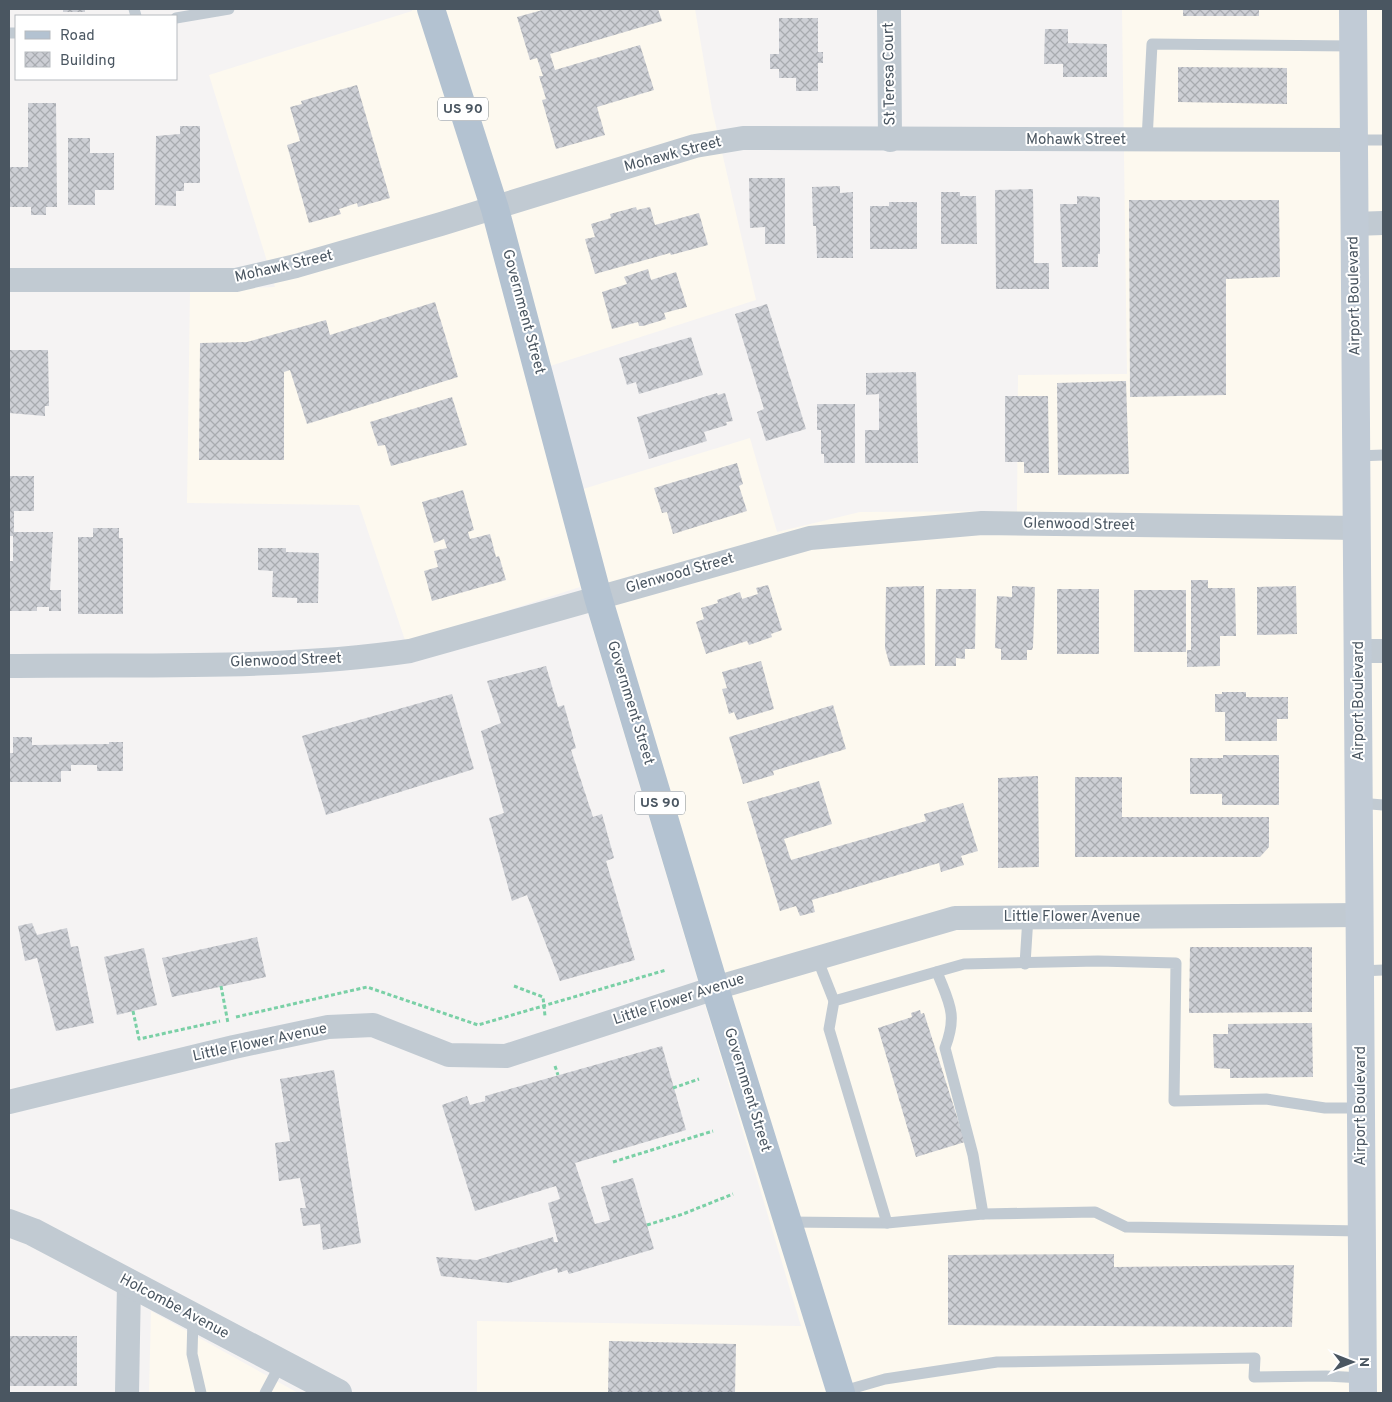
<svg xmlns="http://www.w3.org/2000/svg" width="1392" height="1402" viewBox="0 0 1392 1402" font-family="Overpass,sans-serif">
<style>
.commercial{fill:#fdf9ef}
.building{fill:url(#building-cross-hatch)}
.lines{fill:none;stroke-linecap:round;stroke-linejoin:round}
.path{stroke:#7ad0a6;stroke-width:3;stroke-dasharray:4 2.5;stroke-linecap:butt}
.service{stroke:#c1cad2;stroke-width:11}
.minor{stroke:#c1cad2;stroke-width:24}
.tertiary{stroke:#c1cad2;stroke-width:28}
.secondary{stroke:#c1cbd6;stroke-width:28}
.primary{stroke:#b3c2d1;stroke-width:28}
.labels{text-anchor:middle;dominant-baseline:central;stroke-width:4;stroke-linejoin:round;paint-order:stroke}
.shield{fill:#fff;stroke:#808990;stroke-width:1}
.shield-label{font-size:14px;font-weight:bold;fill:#4a5661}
.street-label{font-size:15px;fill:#4a5661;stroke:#fff}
</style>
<defs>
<pattern id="building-cross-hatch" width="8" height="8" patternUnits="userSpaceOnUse" patternTransform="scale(1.25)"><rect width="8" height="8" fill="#cdcfd5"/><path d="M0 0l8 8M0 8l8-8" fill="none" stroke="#a8abb0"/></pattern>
</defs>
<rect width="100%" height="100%" fill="#f5f3f3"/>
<!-- commercial -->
<g class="commercial">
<polygon points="412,9 695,9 712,109 756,300 550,366 583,489 750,438 777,532 860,512 1017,511 1018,375 1127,374 1122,9 1383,9 1383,1393 477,1393 477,1321 801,1326 580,587 406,643 359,505 187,503 190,290 275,287 209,75 412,11"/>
<polygon points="151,1311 298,1393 149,1393"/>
</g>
<!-- building -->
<g class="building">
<rect x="63" y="9" width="22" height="3"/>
<polygon points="546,9 658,9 662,21 550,54 555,70 640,45 654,90 597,107 605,135 556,149 542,100 546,99 539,76 543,76 537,58 530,60 517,17"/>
<rect x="1183" y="9" width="76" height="7"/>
<polygon points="779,18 818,18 818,52 823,52 823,63 818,63 818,91 796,91 796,78 779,78 779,69 770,69 770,54 779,54"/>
<polygon points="1045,29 1068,29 1068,43 1107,44 1107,77 1063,77 1063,64 1044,64"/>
<polygon points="1178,67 1287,68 1287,104 1178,102"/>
<polygon points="357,85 390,198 358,207 357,203 339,209 341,214 309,223 287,145 300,141 290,107 302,104 301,101"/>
<polygon points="28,103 56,103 57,207 46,207 46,215 31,215 31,207 9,207 9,167 28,167"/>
<polygon points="180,126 200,126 200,183 184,183 184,191 176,191 176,206 155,205 156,136 180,134"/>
<polygon points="68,138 90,138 90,153 114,153 114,190 95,190 95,205 68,205"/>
<polygon points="749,178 785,178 785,244 765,244 765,227 750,228"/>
<polygon points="840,186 840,193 853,192 853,258 817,258 816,226 813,226 812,187"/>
<polygon points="1033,189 1034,263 1049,263 1049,289 996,289 995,190"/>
<polygon points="941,192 960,192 960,196 976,196 977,244 941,244"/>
<polygon points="1077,196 1100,197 1100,254 1098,254 1098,267 1062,267 1060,204 1077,204"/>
<polygon points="1129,200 1279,200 1280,277 1226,279 1226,395 1130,397"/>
<polygon points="889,202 917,202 917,249 870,249 870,206 889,206"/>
<polygon points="636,207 637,210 650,207 655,225 699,213 708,245 671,255 670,253 595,274 585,239 595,237 591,224 611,218 610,214"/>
<polygon points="648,269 651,280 676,272 687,307 664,313 666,319 643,326 639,326 638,322 612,329 602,292 627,284 624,277"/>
<polygon points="435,302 458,377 307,424 290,370 284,372 284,460 199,460 200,343 247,342 326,320 330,335"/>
<polygon points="767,304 806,429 766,441 757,412 764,409 735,314"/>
<polygon points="691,337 703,375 639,394 636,382 627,385 619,358"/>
<polygon points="9,350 48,350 49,406 45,406 45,416 9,413"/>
<polygon points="916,372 918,463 865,463 865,430 879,430 879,394 866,395 866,373"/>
<polygon points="1126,381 1129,474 1058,475 1057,383"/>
<polygon points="717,393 718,395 725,393 733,421 726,422 727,425 704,432 707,441 649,459 637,417"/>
<polygon points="1005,396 1048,396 1049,473 1024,473 1024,462 1005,462"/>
<polygon points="452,397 467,445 391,466 385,445 378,446 370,422"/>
<polygon points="817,404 855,404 855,463 824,463 824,454 821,454 821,430 817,430"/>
<polygon points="737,463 743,484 739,486 747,511 673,534 667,512 662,513 654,488"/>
<polygon points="9,476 34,476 34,511 14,511 14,532 53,532 50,590 61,590 61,611 49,611 49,607 37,607 37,611 9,611 9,561 13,561 13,536 9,536"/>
<polygon points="463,490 474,530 468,532 470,539 490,534 496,557 499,556 506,580 432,601 424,571 438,567 434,551 447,548 444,539 434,543 422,502"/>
<polygon points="93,528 119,528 119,538 123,538 123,614 78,614 78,537 93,537"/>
<polygon points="258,548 286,548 286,552 319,553 318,603 297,603 297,598 272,597 273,571 258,570"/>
<polygon points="1191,580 1208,580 1208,588 1235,588 1236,636 1220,636 1220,666 1187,667 1187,650 1191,650"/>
<polygon points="768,585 782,630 771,634 772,637 749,645 747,641 706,654 696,622 704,619 701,608 718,603 717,600 740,592 742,599 758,594 756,588"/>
<polygon points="924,586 925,665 890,666 885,648 886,587"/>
<polygon points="1012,586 1035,587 1033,647 1032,650 1027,650 1027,660 1001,660 1001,649 995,648 997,596 1012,597"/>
<polygon points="1296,586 1297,634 1257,635 1257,587"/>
<polygon points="936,589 976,589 975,649 965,649 965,659 956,658 956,666 935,666"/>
<rect x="1057" y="589" width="42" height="65"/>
<rect x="1134" y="590" width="52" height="62"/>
<polygon points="761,661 774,709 737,720 734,712 729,714 727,706 722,689 727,688 722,672"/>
<polygon points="546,666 558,707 564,705 576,748 571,750 593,817 602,814 614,858 606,861 635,960 560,981 527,895 512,901 489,818 504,813 481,731 501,723 487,681"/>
<polygon points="1222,692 1246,692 1246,697 1288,697 1288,719 1277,719 1277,741 1225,741 1225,712 1215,712 1215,694 1222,694"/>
<polygon points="452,694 474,769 326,815 302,736"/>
<polygon points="833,705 846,749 773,771 774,775 743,784 729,737"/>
<polygon points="13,737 32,737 32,745 109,744 109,742 123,742 123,771 97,771 97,765 71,765 71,771 61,771 61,782 10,782 10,753 13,753"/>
<polygon points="1223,755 1279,755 1279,805 1222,805 1222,794 1190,794 1190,758 1223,758"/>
<polygon points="1038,776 1039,867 998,868 998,778"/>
<polygon points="1075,777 1122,777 1122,817 1269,817 1269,847 1260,857 1075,857"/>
<polygon points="819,781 832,824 784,839 791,860 926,821 924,814 963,803 978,851 961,856 964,865 941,872 939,863 812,900 815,912 800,916 796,906 780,911 747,802"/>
<polygon points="32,923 37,935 67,928 71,947 78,946 94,1023 56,1031 37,958 25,961 18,926"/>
<polygon points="257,937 266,977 172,997 162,958"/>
<polygon points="1190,947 1312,947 1312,1012 1189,1013"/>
<polygon points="144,948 157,1005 117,1015 104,957"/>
<polygon points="920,1010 921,1014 924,1013 965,1142 916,1157 878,1028 912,1017 911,1013"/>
<polygon points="1312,1023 1313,1077 1230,1078 1230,1069 1214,1068 1213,1034 1228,1034 1228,1024"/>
<polygon points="662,1046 686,1130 575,1163 595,1224 610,1220 601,1187 633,1178 654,1249 569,1274 567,1270 558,1273 557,1268 509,1283 441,1276 436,1257 477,1260 553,1237 554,1242 558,1242 548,1203 560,1199 556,1186 475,1211 442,1105 467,1096 470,1105 485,1101 485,1096"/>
<polygon points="334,1070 361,1243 323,1250 320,1224 303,1226 300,1208 306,1208 300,1178 279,1181 275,1143 290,1141 280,1079"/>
<polygon points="1114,1254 1114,1267 1294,1265 1292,1327 948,1325 948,1255"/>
<polygon points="9,1336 77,1336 77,1386 10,1386"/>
<polygon points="609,1341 736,1344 735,1393 608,1393"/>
</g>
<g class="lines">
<!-- path -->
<g class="path">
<polyline points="221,986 228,1023"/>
<polyline points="514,986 543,997 545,1016"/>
<polyline points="133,1011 139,1039 220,1021"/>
<polyline points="236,1017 367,987 478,1025 666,970"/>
<polyline points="555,1066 558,1075"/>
<polyline points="673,1088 699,1079"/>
<polyline points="613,1162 713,1131"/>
<polyline points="647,1225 683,1214 733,1194"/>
</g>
<!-- service -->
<g class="service">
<polyline points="134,9 136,16"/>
<polyline points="176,18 229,9"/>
<polyline points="9,33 16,33"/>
<polyline points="1147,140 1152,44 1353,46"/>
<polyline points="1353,140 1383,140"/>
<polyline points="1357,456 1383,455"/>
<polyline points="1359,803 1383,805"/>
<polyline points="817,958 834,1001"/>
<polyline points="1025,964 1028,917"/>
<polyline points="1361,971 1383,970"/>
<path d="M 937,972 C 949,1003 958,1014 945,1048 L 973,1155 L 983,1214"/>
<polyline points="788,1222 887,1223 983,1214 1095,1212 1126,1227 1362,1231"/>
<polyline points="887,1223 829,1029 834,1001 964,964 1098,961 1176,963 1174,1101 1266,1099 1325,1108 1361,1108"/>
<polyline points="193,1318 192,1354 201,1393"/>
<polyline points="840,1392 885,1379 997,1362 1255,1358 1254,1377 1326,1376 1363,1378"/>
<polyline points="265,1393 281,1363"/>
</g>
<!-- minor -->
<g class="minor">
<polyline points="889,9 890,140"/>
<polyline points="1354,224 1383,223"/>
<polyline points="9,280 236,280 296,266 441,224 695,146 743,138 1353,140"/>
<polyline points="1359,651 1383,651"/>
<path d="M 9,666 C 142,664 278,670 410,651 L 810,538 L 982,523 L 1357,528"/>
<polyline points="9,1102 234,1047 328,1027 373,1025 449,1055 506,1056 715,988 955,918 1360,915"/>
<polyline points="127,1393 129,1283"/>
</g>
<!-- tertiary -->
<polyline class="tertiary" points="9,1223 33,1232 338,1393"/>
<!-- secondary -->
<polyline class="secondary" points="1353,9 1363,1393"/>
<!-- primary -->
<polyline class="primary" points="431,9 495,209 598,597 715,988 841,1393"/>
</g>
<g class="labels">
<!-- shield labels -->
<g class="shield">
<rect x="438" y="97.5" width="50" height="23" rx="4"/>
<rect x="635" y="791.5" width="50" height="23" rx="4"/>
</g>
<g class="shield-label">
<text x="463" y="109">US 90</text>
<text x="660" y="803">US 90</text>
</g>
<!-- street labels -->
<g class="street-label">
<text transform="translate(890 74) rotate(-91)">St Teresa Court</text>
<text x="1076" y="140">Mohawk Street</text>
<text transform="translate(673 155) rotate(-15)">Mohawk Street</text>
<text transform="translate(284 267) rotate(-13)">Mohawk Street</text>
<text transform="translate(1355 296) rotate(-91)">Airport Boulevard</text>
<text transform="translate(523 312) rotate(75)">Government Street</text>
<text transform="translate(1079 525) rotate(1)">Glenwood Street</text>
<text transform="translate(680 574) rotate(-16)">Glenwood Street</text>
<text transform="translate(286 661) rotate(-2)">Glenwood Street</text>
<text transform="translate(1359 701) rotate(-90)">Airport Boulevard</text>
<text transform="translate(630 703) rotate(73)">Government Street</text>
<text x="1072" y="917">Little Flower Avenue</text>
<text transform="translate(679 1000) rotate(-18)">Little Flower Avenue</text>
<text transform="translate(260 1043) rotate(-12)">Little Flower Avenue</text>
<text transform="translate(747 1090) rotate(73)">Government Street</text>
<text transform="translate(1361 1106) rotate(-90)">Airport Boulevard</text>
<text transform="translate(174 1307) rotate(28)">Holcombe Avenue</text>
</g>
</g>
<!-- border -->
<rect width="1392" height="1402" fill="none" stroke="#4a5661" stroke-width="20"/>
<!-- legend -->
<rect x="15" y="15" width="162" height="65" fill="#ffffff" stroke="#b7bbc0"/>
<rect x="25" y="31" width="25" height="8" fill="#b3c2d1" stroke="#b7bbc0"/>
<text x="60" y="40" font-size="15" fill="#4a5661">Road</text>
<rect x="25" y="52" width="25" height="15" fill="url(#building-cross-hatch)" stroke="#b7bbc0"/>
<text x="60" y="65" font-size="15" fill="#4a5661">Building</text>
<!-- north arrow -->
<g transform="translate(1352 1362) rotate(90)" stroke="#ffffff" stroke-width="4" paint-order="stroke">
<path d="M0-4L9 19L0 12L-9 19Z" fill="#4a5661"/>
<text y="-8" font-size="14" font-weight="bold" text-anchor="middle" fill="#4a5661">N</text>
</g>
</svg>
